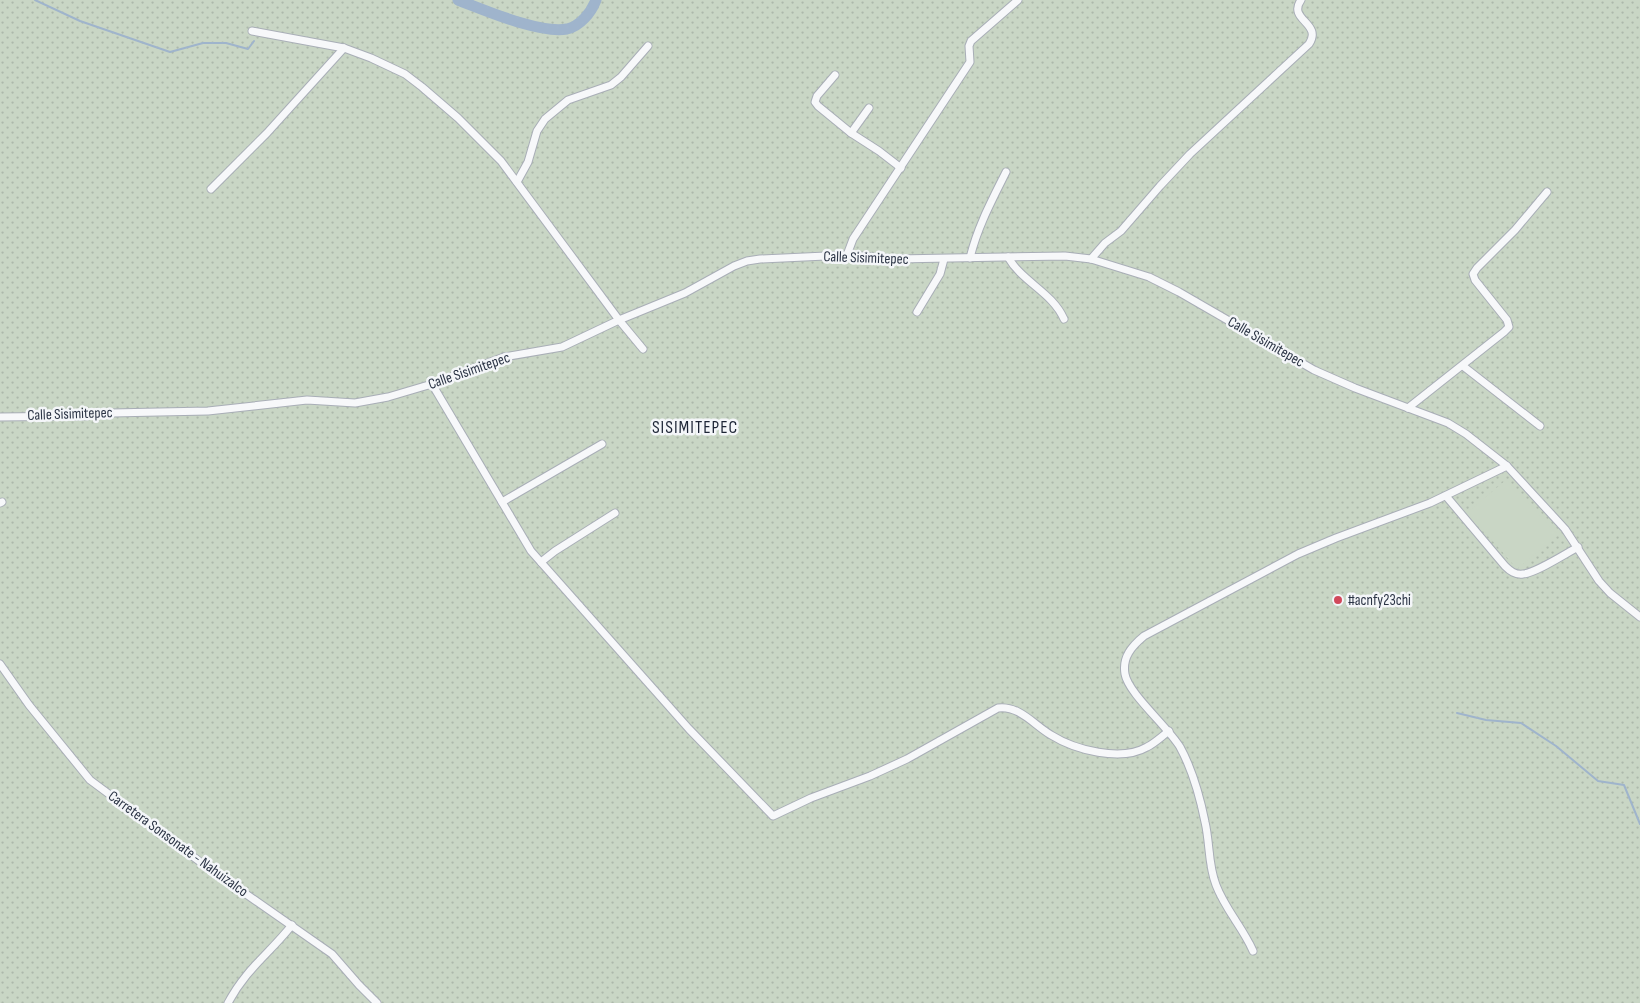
<svg xmlns="http://www.w3.org/2000/svg" width="1640" height="1003" viewBox="0 0 1640 1003" font-family="'Sofia Sans Condensed',sans-serif">
<style>
.park{fill:url(#park-dots)}
.pitch{fill:#c9d6c5}
.lines{fill:none;stroke-linecap:round;stroke-linejoin:round}
.stream{stroke:#9fb4cc;stroke-width:2}
.river{stroke:#9fb4cc;stroke-width:11}
.minor-casing{stroke:#a9aeb7;stroke-width:9}
.minor{stroke:#f7f8fa;stroke-width:7}
.poi-dot{fill:#d1495b;stroke:#f4f6f9;stroke-width:2}
.labels{text-anchor:middle;dominant-baseline:central;stroke-width:5;stroke-linejoin:round;paint-order:stroke}
.street-label{font-size:15px;fill:#2b3445;stroke:#f4f6f9}
.poi-label{font-size:15px;fill:#2b3445;stroke:#f4f6f9;text-anchor:start}
.quarter-label{font-size:18px;letter-spacing:1px;fill:#1d2536;stroke:#f4f6f9}
</style>
<defs>
<pattern id="park-dots" width="8" height="8" patternUnits="userSpaceOnUse" patternTransform="scale(1.25)"><rect width="8" height="8" fill="#c9d6c5"/><path d="M2 2h.1M6 6h.1" fill="none" stroke="#adb8ab" stroke-width="1.8" stroke-linecap="round"/></pattern>
</defs>
<rect width="100%" height="100%" fill="#e4e7ec"/>
<!-- park -->
<rect class="park" x="0" y="0" width="1640" height="1003"/>
<!-- pitch -->
<polygon class="pitch" points="1507,479 1558,535 1517,569 1468,512"/>
<g class="lines">
<!-- stream -->
<g class="stream">
<polyline points="35,0 80,21 170,52 203,43 226,43 248,49 254,41"/>
<polyline points="1457,713 1486,720 1521,723 1556,746 1598,781 1624,785 1640,824"/>
</g>
<!-- river -->
<path class="river" d="M 458,0 C 485,10 539,34 567,29 C 580,26 591,13 596,0"/>
<defs>
<g id="minor">
<polyline points="252,31 344,48 371,58 405,74 422,87 458,118 501,161 619,320 643,349"/>
<polyline points="835,75 817,96 815,102 818,106 851,133 879,151 901,168"/>
<polyline points="851,133 869,108"/>
<polyline points="517,182 528,162 537,131 545,119 568,100 611,85 621,77 648,46"/>
<polyline points="211,189 267,133 344,48"/>
<polyline points="847,255 853,239 970,62 969,46 971,41 1018,0"/>
<path d="M 1008,257 C 1022,282 1052,292 1064,319"/>
<path d="M 970,258 C 977,228 992,200 1006,172"/>
<path d="M 1091,259 L 1105,243 L 1121,231 L 1160,186 L 1190,154 L 1309,44 C 1323,23 1287,20 1301,0"/>
<polyline points="917,312 940,274 944,259"/>
<polyline points="1463,366 1540,426"/>
<path d="M 432,384 L 531,551 L 689,729 L 773,816 L 811,798 L 870,776 L 907,759 L 998,708 C 1019,705 1034,725 1051,735 C 1075,750 1121,762 1147,747 C 1155,743 1162,736 1169,731"/>
<polyline points="1408,408 1504,332 1509,327 1507,320 1475,280 1473,274 1477,268 1515,230 1547,192"/>
<polyline points="0,417 86,416 111,413 208,411 307,400 355,403 388,397 432,384 504,357 562,347 619,320 685,293 734,266 747,261 760,259 847,255 896,259 1065,256 1091,259 1149,277 1179,292 1314,370 1355,388 1448,423 1466,434 1507,466 1530,491 1565,529 1599,581 1610,593 1640,617"/>
<path d="M 1446,496 L 1505,566 C 1510,571 1515,575 1523,574 C 1536,573 1565,554 1578,547"/>
<polyline points="502,502 602,444"/>
<polyline points="0,503 2,502"/>
<polyline points="541,562 555,551 615,513"/>
<polyline points="0,664 29,705 90,780 203,864 332,954 359,985 377,1003"/>
<path d="M 1253,951 C 1243,928 1225,909 1216,885 C 1208,865 1210,843 1205,822 C 1200,797 1192,769 1180,747 C 1168,727 1128,693 1125,674 C 1122,657 1132,646 1144,636 L 1298,554 L 1336,538 L 1430,503 L 1507,466"/>
<path d="M 228,1003 C 246,969 269,954 292,925"/>
</g>
</defs>
<!-- minor casing -->
<use href="#minor" class="minor-casing"/>
<!-- minor -->
<use href="#minor" class="minor"/>
</g>
<!-- markers -->
<circle class="poi-dot" cx="1338" cy="600" r="5"/>
<g class="labels">
<!-- street labels -->
<g class="street-label">
<text transform="translate(866 258) rotate(2)">Calle Sisimitepec</text>
<text transform="translate(1266 342) rotate(30)">Calle Sisimitepec</text>
<text transform="translate(469 371) rotate(-19)">Calle Sisimitepec</text>
<text transform="translate(70 414) rotate(-2)">Calle Sisimitepec</text>
<text transform="translate(178 844) rotate(36)">Carretera Sonsonate - Nahuizalco</text>
</g>
<!-- poi labels -->
<g class="poi-label">
<text x="1348" y="600">#acnfy23chi</text>
</g>
<!-- quarter labels -->
<g class="quarter-label">
<text x="695" y="427">SISIMITEPEC</text>
</g>
</g>
</svg>
